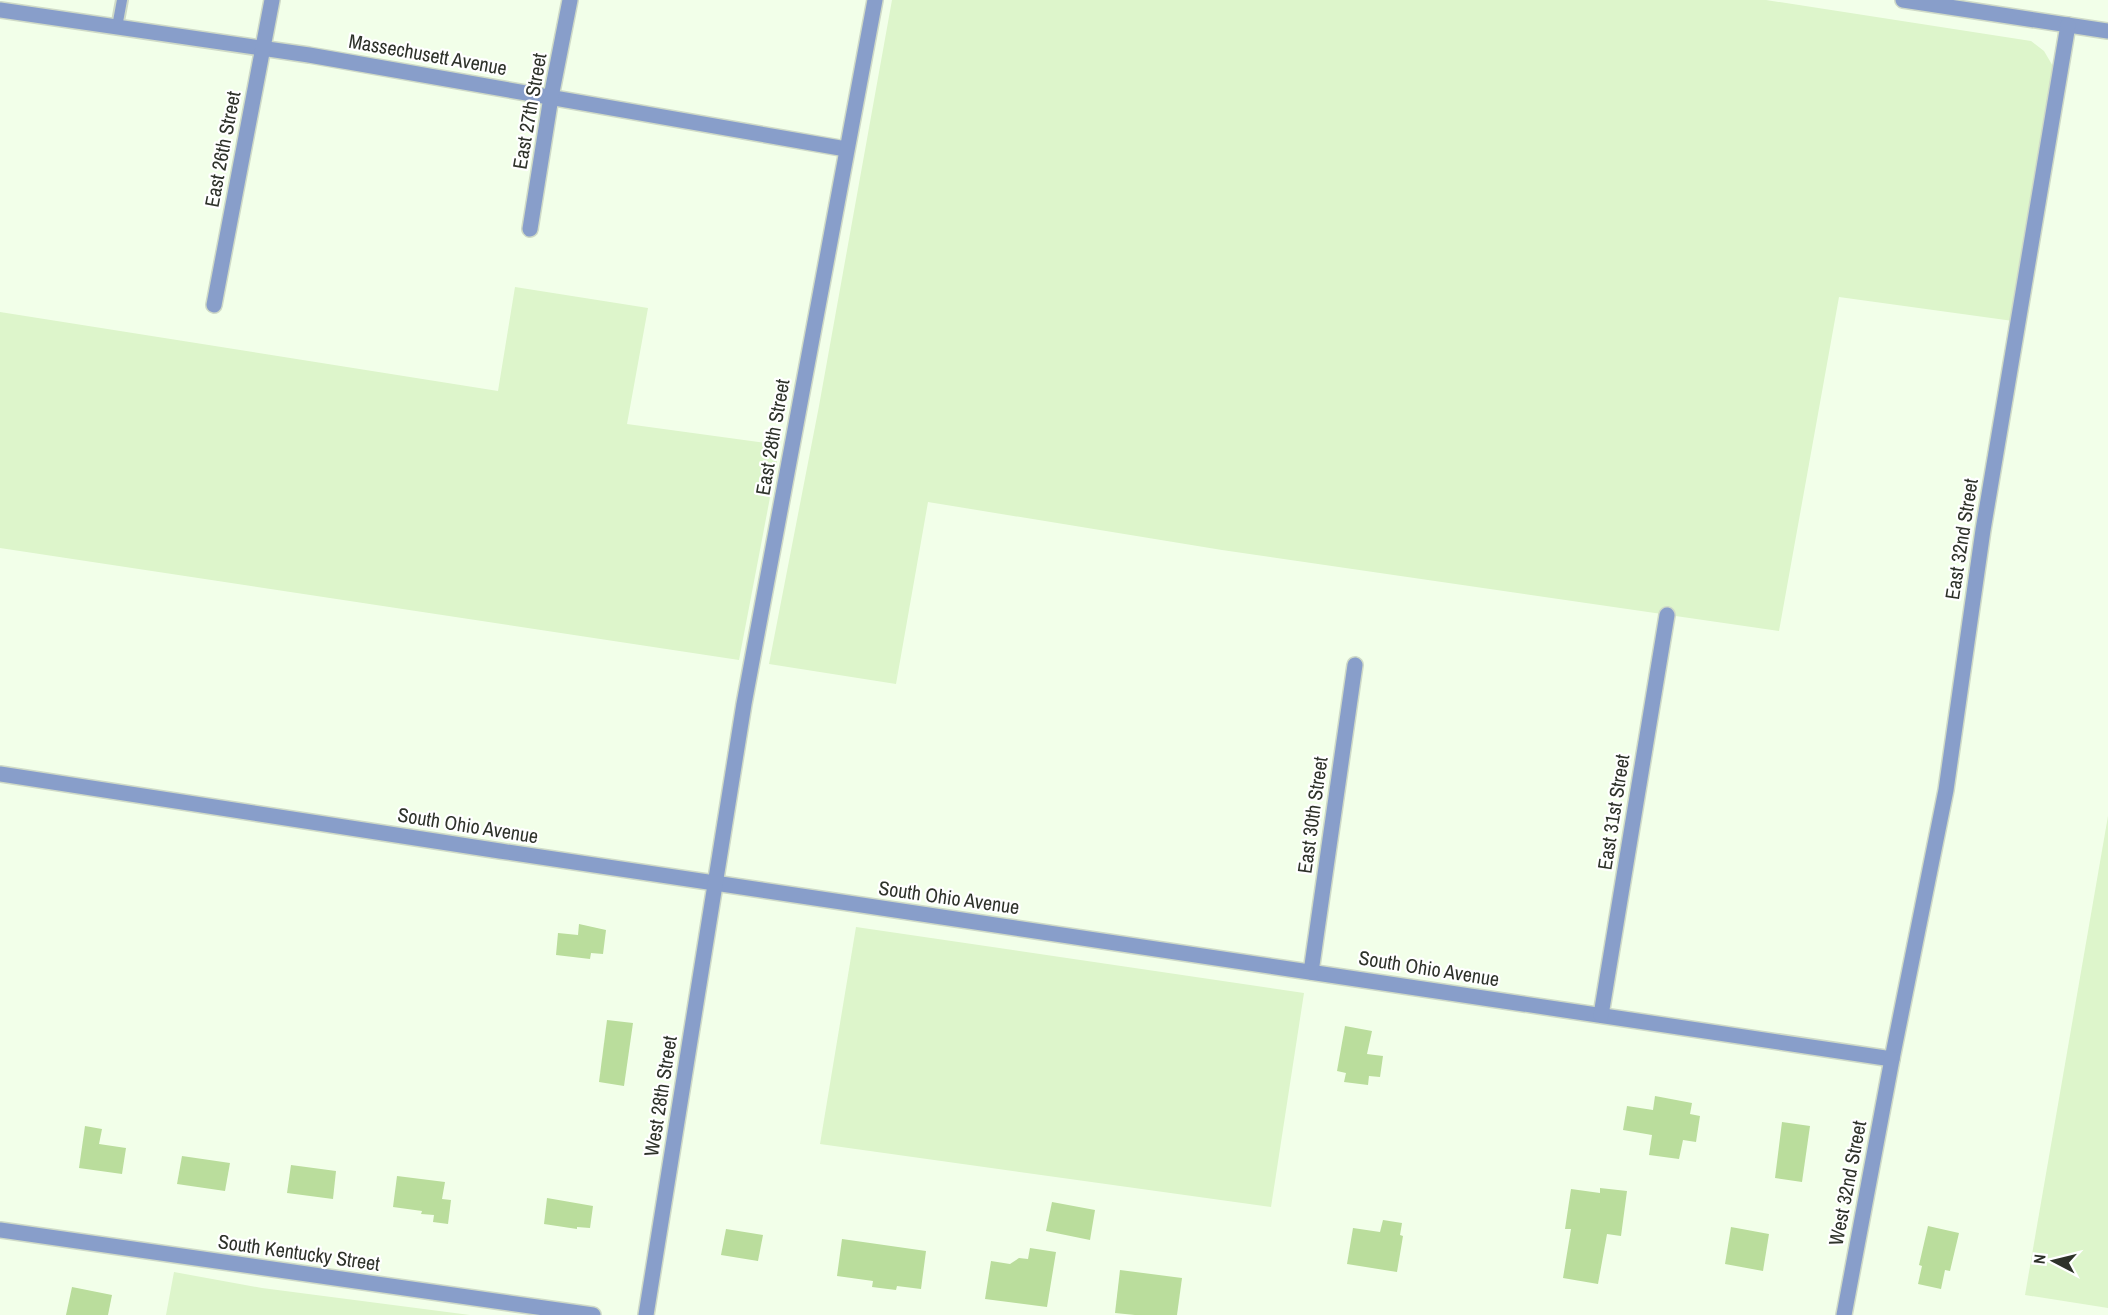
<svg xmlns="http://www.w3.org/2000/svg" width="2108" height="1315" viewBox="0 0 2108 1315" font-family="'Archivo Narrow',sans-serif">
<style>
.green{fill:#ddf5cb}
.building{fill:#badd9c}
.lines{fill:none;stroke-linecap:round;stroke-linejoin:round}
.service-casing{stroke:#cfdac7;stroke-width:14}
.minor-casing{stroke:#cfdac7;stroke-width:18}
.tertiary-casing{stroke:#cfdac7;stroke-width:18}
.service{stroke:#889eca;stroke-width:10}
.minor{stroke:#889eca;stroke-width:15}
.tertiary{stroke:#889eca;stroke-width:15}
.labels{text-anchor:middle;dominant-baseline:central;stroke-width:4.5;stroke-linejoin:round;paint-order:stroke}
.street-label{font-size:20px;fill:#2e322a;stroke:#fff}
</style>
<rect width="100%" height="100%" fill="#f2ffe9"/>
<!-- green -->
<g class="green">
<polygon points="892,0 1766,0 2031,41 2044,51 2054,68 2013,321 1839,297 1779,631 1222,550 928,502 896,684 769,664 819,406"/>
<polygon points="515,287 648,308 627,424 780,445 739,660 0,548 0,312 498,391"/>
<polygon points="2108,816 2108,1308 2025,1295"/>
<polygon points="856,927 1304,993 1271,1207 820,1144"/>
<polygon points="174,1272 262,1288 470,1315 166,1315"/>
</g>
<!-- building -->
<g class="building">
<polygon points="579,924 606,930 603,954 591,953 590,959 556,955 558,933 578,935"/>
<polygon points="607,1020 633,1023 624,1086 599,1082"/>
<polygon points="1345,1026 1372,1031 1367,1054 1383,1056 1380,1077 1369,1076 1368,1085 1344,1082 1346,1073 1337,1071"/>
<polygon points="1655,1096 1692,1103 1690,1114 1700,1116 1696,1142 1683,1140 1679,1159 1649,1155 1652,1135 1623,1130 1627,1106 1653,1110"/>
<polygon points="1782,1122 1810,1126 1802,1182 1775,1178"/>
<polygon points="85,1126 102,1129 99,1144 126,1148 122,1174 79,1168"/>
<polygon points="182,1156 230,1163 225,1191 177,1184"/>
<polygon points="291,1165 336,1171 333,1199 287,1193"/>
<polygon points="397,1176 445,1182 442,1199 451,1200 448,1224 433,1222 434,1215 421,1214 422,1211 393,1207"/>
<polygon points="1600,1188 1627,1191 1621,1236 1607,1234 1598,1284 1563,1278 1571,1229 1565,1229 1571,1189 1600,1193"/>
<polygon points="547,1198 593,1206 590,1228 577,1227 577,1229 544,1224"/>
<polygon points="1052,1202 1095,1210 1090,1240 1046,1231"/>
<polygon points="1383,1220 1402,1223 1400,1235 1403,1236 1397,1272 1347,1264 1353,1228 1380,1232"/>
<polygon points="1928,1226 1959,1233 1950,1271 1945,1270 1941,1289 1918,1284 1922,1266 1919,1265"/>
<polygon points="1731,1227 1769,1234 1763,1271 1725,1264"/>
<polygon points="726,1229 763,1235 758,1261 721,1255"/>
<polygon points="842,1239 926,1251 921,1289 897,1286 896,1290 872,1287 873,1281 837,1276"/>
<polygon points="1030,1248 1056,1252 1047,1307 985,1299 991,1261 1010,1264 1019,1258 1028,1259"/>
<polygon points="1120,1270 1182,1278 1177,1315 1135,1315 1115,1313"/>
<polygon points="72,1287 112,1295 108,1315 66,1315"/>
</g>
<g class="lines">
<defs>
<polyline id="service" points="117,27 122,0"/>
<g id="minor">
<polyline points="1903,0 2108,31"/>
<polyline points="0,10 309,55 846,149"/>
<polyline points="530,229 551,97 570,0"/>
<polyline points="214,305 272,0"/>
<polyline points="0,774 500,851 1892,1059 1946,790 1983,530 2068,25"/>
<polyline points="1311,972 1355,665"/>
<polyline points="1601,1015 1667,615"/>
<polyline points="0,1230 593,1315"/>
<polyline points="646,1315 744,704 875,0"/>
</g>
<polyline id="tertiary" points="1844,1315 1892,1059"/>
</defs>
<!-- service casing -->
<use href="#service" class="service-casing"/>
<!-- minor casing -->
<use href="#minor" class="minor-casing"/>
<!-- tertiary casing -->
<use href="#tertiary" class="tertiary-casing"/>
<!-- service -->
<use href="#service" class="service"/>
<!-- minor -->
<use href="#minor" class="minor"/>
<!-- tertiary -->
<use href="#tertiary" class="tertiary"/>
</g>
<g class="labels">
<!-- street labels -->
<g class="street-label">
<text transform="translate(428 54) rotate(10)">Massechusett Avenue</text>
<text transform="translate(529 111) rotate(-80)">East 27th Street</text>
<text transform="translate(222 149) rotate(-79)">East 26th Street</text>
<text transform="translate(772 437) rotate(-80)">East 28th Street</text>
<text transform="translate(1961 539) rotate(-81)">East 32nd Street</text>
<text transform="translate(1613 812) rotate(-81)">East 31st Street</text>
<text transform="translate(1312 815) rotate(-82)">East 30th Street</text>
<text transform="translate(468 825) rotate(9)">South Ohio Avenue</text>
<text transform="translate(949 897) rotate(8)">South Ohio Avenue</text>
<text transform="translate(1429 968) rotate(9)">South Ohio Avenue</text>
<text transform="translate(660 1096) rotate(-81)">West 28th Street</text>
<text transform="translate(1847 1183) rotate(-79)">West 32nd Street</text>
<text transform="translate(299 1252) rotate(8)">South Kentucky Street</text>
</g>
</g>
<!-- north arrow -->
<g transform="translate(2054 1261) rotate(277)" stroke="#ffffff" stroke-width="4.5" paint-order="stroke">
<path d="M0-4.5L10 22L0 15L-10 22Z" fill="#2e322a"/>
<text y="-9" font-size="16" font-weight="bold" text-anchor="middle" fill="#2e322a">N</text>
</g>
</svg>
